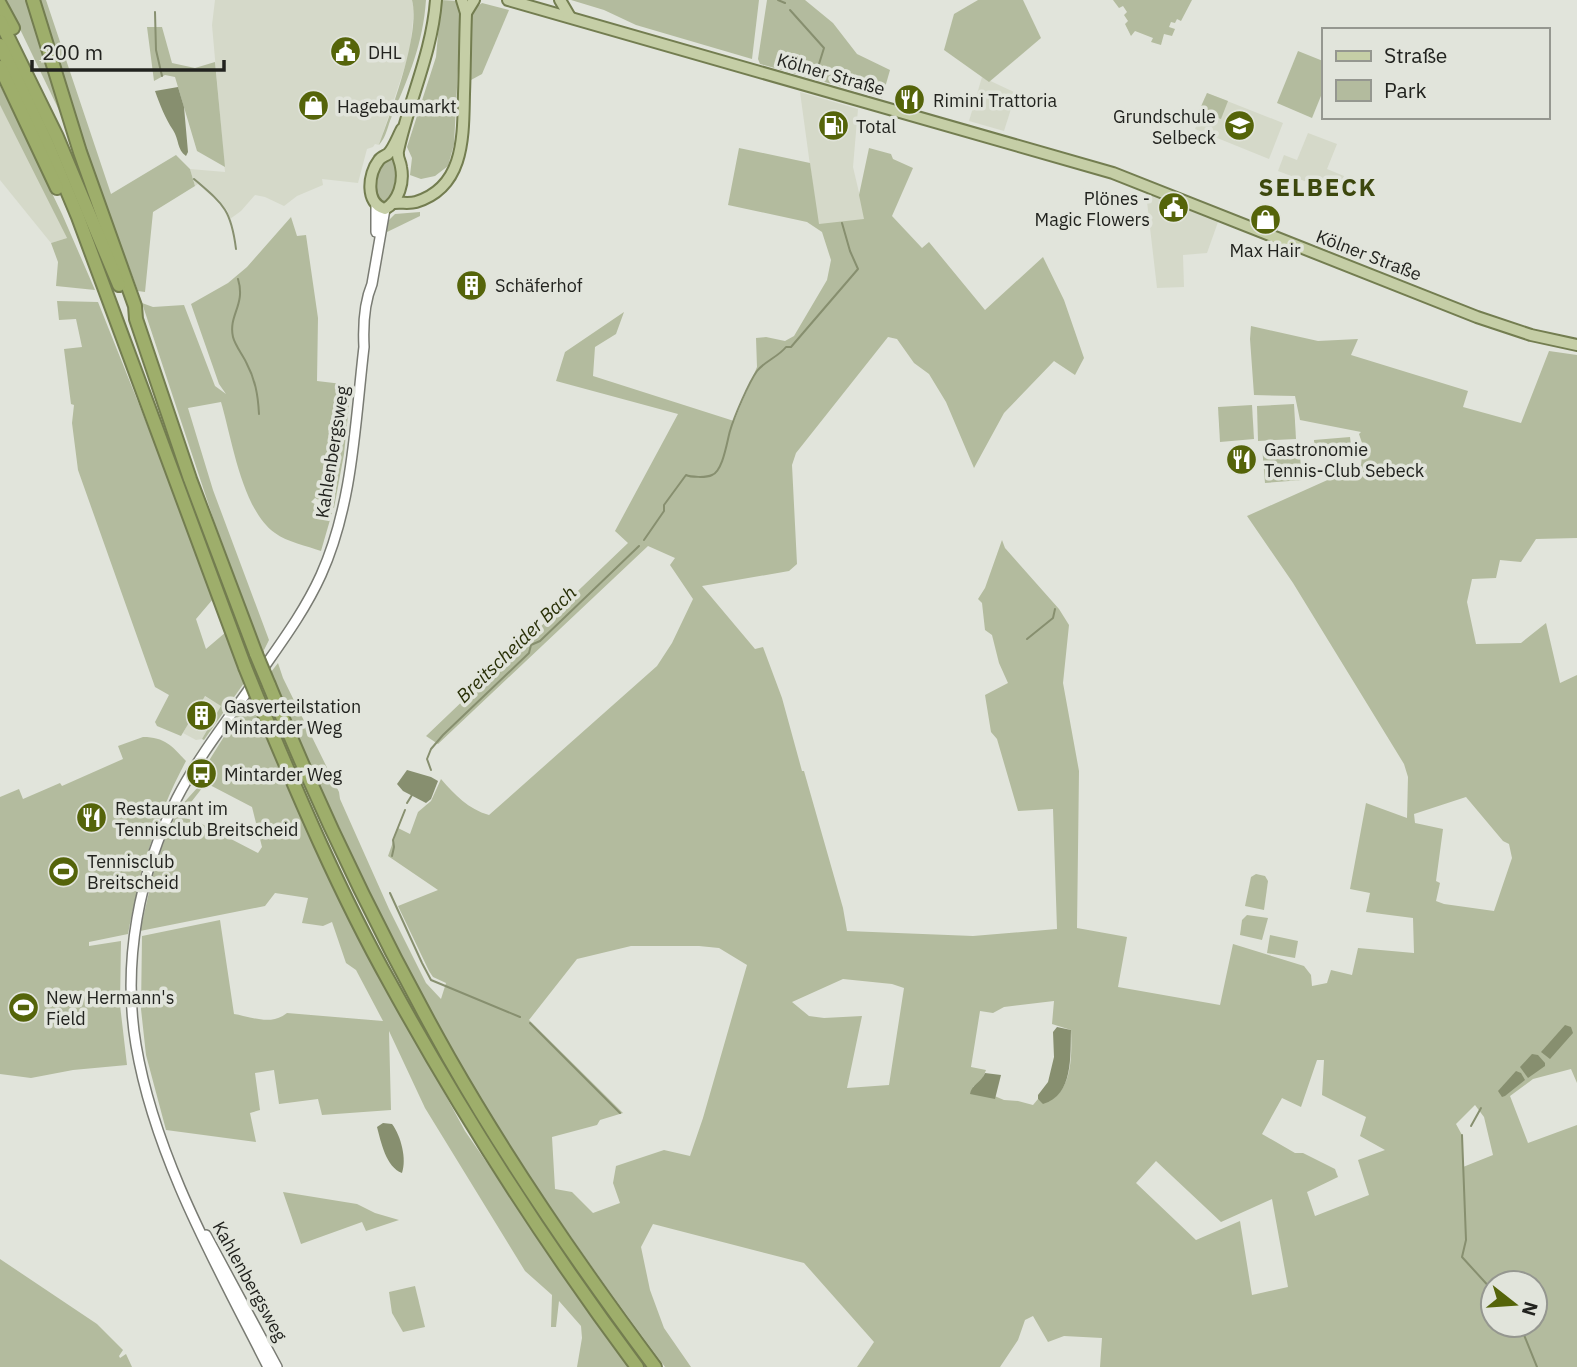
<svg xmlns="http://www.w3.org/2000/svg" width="1577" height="1367" viewBox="0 0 1577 1367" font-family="'IBM Plex Sans',sans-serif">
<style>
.built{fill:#d5d9c9}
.green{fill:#b3bb9e;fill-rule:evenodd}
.water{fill:#878f6f}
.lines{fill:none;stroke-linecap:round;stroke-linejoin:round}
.stream{stroke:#878f6f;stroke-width:2}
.minor-casing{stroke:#797b73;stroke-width:12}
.major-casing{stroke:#737d50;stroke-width:14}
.highway-casing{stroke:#737d50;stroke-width:16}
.minor{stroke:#fff;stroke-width:9}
.major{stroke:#c5cea6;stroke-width:10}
.highway{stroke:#9eae6b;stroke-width:12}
.highway-bridge-casing{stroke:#737d50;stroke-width:16;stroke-linecap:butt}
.highway-bridge{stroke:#9eae6b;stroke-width:12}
.labels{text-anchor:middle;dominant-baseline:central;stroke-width:7;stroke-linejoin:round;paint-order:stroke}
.poi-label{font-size:18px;fill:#22231f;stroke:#e1e4db;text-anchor:start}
.street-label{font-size:18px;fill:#22231f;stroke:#e1e4db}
.water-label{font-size:19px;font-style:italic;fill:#293007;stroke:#e1e4db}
.district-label{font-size:24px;font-weight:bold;letter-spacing:2px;fill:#3d480e;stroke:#e1e4db}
</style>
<rect width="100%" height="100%" fill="#e1e4db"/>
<!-- built -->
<g class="built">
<polygon points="215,0 412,0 414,9 410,51 379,145 375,144 373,147 367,149 358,183 322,179 323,185 297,196 284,206 265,197 255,195 241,211 230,219 227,210 198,184 195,186 190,169 225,172 212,25"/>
<polygon points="982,77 1016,93 1004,131 969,121"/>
<polygon points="800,92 858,109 853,167 869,235 818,224"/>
<polygon points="1207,93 1283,123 1269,159 1195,129 1202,112 1199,111"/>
<polygon points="0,105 11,124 67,238 51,243 0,180"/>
<polygon points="1308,133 1337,144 1327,169 1344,176 1336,198 1314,189 1315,185 1278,171 1284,155 1297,160"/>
<polygon points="1146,193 1218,222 1207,253 1183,255 1184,287 1157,288"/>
<polygon points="204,696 222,706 202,739 196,740 183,733"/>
</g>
<!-- green -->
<g class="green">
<polygon points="6,0 29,0 69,131"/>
<polygon points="40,0 46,0 111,194 176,155 190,169 195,186 153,212 145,292 138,291 82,141"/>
<path d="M 412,0 L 426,0 C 423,44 409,76 392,116 C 387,127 387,136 379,145 C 391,112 421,33 412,0 Z"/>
<polygon points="441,0 457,1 461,11 454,144 448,166 435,176 421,179 410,175 412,158 407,147 436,57"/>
<polygon points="571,0 759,0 752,59 636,25 604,10"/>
<polygon points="767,0 805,0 833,23 857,54 890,70 882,98 760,64 758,59"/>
<polygon points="978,0 1023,0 1041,38 989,82 944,50 954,14"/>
<polygon points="1113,0 1192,0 1181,21 1177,19 1175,23 1171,22 1169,27 1175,29 1172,36 1164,34 1161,45 1151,42 1153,38 1135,31 1131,36 1125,24 1128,21 1124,15 1127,12 1123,6 1119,8"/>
<polygon points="482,3 509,10 482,74 471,80 472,10"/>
<polygon points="147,27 162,27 172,63 195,68 215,62 225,167 197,151 175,77 165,75 154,81"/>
<polygon points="1298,51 1323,61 1323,91 1312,118 1277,103"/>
<polygon points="0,85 62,214 95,290 56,286 58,262 51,243 67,238 0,105"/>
<polygon points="1207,93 1228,101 1221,119 1199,111"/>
<path d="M 739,148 L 810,163 L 819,224 L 864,219 L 859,195 L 869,148 L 891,154 L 893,159 L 913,168 L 892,216 L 922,248 L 929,242 L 985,310 L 1043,257 L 1064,300 L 1084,358 L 1075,375 L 1054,361 L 1004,413 L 974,468 L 946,402 L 929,374 L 914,363 L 897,339 L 888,337 L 796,453 L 792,465 L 797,564 L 789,571 L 702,586 L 755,649 L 763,647 L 782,698 L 802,771 L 804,771 L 843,908 L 847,931 L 973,936 L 1057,929 L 1053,809 L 1018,811 L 997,739 L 991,732 L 985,695 L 1008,683 L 999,663 L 992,635 L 985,630 L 982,603 L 978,599 L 985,588 L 1002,540 L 1005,548 L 1059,609 L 1069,625 L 1063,683 L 1079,771 L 1077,928 L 1127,937 L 1118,987 L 1220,1005 L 1233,944 L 1304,966 L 1311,975 L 1312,986 L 1327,983 L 1331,970 L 1352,975 L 1358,948 L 1414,953 L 1413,918 L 1366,912 L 1370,893 L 1350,889 L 1366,803 L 1407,818 L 1408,777 L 1404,764 L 1293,583 L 1247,516 L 1361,465 L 1363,446 L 1359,434 L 1361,432 L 1300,420 L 1295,396 L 1254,395 L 1250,339 L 1251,326 L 1318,341 L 1358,339 L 1351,355 L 1468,391 L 1463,407 L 1521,423 L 1549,351 L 1577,355 L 1577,538 L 1536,539 L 1521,562 L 1500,560 L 1496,578 L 1472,579 L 1467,602 L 1476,644 L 1521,643 L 1546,623 L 1560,683 L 1577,675 L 1577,1083 L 1571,1069 L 1533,1079 L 1510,1096 L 1528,1143 L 1577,1125 L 1577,1367 L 1100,1367 L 1102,1338 L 1064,1336 L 1048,1342 L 1033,1316 L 1025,1320 L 1018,1340 L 1000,1367 L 857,1367 L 874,1342 L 804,1263 L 653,1224 L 641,1247 L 650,1290 L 664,1328 L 691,1367 L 665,1367 C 581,1254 498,1137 432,1013 C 372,902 319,788 271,672 L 278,663 L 283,678 L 339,792 L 340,799 L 389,909 L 426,983 L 441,999 L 446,983 L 433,977 L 429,971 L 398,906 L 438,890 L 388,856 L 398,828 L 410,834 L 418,812 L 431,801 L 441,779 C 455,795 468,809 489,815 L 657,666 L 672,643 L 693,599 L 670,565 L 675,558 L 648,546 L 438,744 L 426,736 L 628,543 L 615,531 L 678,414 L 556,381 L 565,352 L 624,312 L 616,334 L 595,347 L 593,376 L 734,421 L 757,367 L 756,338 L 766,337 L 785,341 L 794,336 L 827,280 L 831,260 L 822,232 L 807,222 L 728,205 ZM 1466,797 L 1503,841 L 1509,844 L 1512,858 L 1494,911 L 1444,904 L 1436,901 L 1440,883 L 1436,881 L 1443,829 L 1415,823 L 1414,814 ZM 631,946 L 699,946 L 719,948 L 747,965 L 703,1118 L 690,1156 L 664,1150 L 616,1166 L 613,1183 L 620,1203 L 593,1213 L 572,1192 L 555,1189 L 552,1137 L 597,1125 L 600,1120 L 623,1113 L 529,1020 L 577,959 ZM 843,979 L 892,984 L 904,988 L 889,1085 L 847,1088 L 862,1016 L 824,1018 L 809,1016 L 792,1002 ZM 1054,1001 L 1052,1024 L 1071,1030 C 1072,1055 1073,1095 1043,1103 L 1038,1099 L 1033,1105 L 1018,1101 L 1004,1100 L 973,1087 L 982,1080 L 986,1070 L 971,1067 L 980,1011 L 993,1013 L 1004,1007 ZM 1317,1060 L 1324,1060 L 1322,1095 L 1366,1117 L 1360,1136 L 1385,1150 L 1358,1160 L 1369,1195 L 1315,1216 L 1307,1192 L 1338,1177 L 1335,1169 L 1303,1153 L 1295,1153 L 1262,1134 L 1282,1098 L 1301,1107 ZM 1475,1105 L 1484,1117 L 1493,1155 L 1463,1167 L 1462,1135 L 1456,1124 ZM 1156,1161 L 1221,1222 L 1272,1199 L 1288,1287 L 1252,1295 L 1240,1221 L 1196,1240 L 1136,1183 ZM 1493,1283 L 1535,1283 L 1535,1325 L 1493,1325 Z"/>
<path d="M 391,156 C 404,170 396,192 385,204 L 377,199 C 373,181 377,168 391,156 Z"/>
<polygon points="420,212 420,216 385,233 388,221 395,214"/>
<path d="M 291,217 L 297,236 L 306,235 L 318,318 L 317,381 L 351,385 L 344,454 L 334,508 L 315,498 L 311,502 L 332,513 L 321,551 C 307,546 287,542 275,533 C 242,510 232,439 221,402 L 188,408 L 213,490 L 269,640 L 263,652 L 215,524 L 142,303 L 153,307 L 184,305 L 215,386 L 226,394 L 219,384 L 191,304 L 228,283 L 247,267 Z"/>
<polygon points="57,301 98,302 168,477 213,599 196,619 206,649 226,632 244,683 204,740 202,739 221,706 205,696 181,736 157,726 155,722 169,695 155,687 78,470 72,423 74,405 71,404 64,349 82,347 76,319 59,320"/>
<polygon points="1294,404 1296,439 1258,441 1257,406"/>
<polygon points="1252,405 1254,439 1220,442 1218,407"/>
<polygon points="1350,437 1352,453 1315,457 1314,440"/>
<polygon points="1299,443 1302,480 1265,483 1262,446"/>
<path d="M 250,695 L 367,951 L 465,1131 L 628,1367 L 577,1367 L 582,1338 L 581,1326 L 559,1301 L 556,1327 L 551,1327 L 552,1295 L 525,1271 L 425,1108 L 389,1031 L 391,1110 L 322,1115 L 318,1099 L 279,1104 L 274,1070 L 255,1073 L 260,1110 L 250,1113 L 256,1142 L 166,1130 L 146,1055 L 141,1009 L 142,936 L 220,920 L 234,1014 C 252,1017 271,1026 287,1013 L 383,1021 L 356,970 L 346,963 L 332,922 L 323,926 L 302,923 L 308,898 L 275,893 L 265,906 L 140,931 L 157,858 L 176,814 L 202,824 L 258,853 L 262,847 L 252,807 L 206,783 L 185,810 L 179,808 L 198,787 L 210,759 Z"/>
<path d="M 143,737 C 165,737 172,746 186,761 C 156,817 140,872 128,934 L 89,942 L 89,946 L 121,941 L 120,1005 L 127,1065 L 73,1070 L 31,1078 L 0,1074 L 0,797 L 19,789 L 23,799 L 60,783 L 62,786 L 123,759 L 118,746 Z"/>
<polygon points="1256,874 1265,876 1268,881 1264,910 1245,906 1251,877"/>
<polygon points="1247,915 1268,918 1262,940 1240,935 1242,920"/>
<polygon points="1270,935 1298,941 1295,958 1267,953"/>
<polygon points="283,1192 357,1204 375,1213 399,1220 366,1231 362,1222 301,1244"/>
<polygon points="0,1259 97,1324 123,1350 119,1356 120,1358 126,1354 132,1367 0,1367"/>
<polygon points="415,1286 425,1327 403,1332 392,1313 389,1292"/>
</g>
<!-- water -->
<g class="water">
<path d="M 178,87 L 184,107 L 188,152 L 186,156 C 177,150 179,139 173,130 C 165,118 160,105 155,91 Z"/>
<polygon points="407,770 431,777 438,781 431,799 426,803 403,791 397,784"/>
<polygon points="1565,1025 1571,1027 1573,1033 1550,1059 1541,1052"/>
<path d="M 1057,1027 L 1071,1030 C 1070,1055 1074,1095 1043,1104 L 1038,1099 L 1038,1095 L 1048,1082 L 1054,1057 L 1053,1032 Z"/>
<polygon points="1532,1054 1538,1055 1545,1063 1545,1066 1528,1078 1520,1067"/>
<polygon points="1516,1071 1521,1073 1525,1080 1505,1096 1502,1097 1498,1091"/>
<path d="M 985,1073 L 1001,1075 L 995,1099 L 970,1094 C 971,1085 982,1082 985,1073 Z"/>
<path d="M 383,1123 L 392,1124 C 401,1136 407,1159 402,1173 C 386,1167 381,1142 377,1127 Z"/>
</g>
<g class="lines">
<!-- stream -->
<g class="stream">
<polyline points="778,0 785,3"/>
<polyline points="790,10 824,48 819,64 819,78"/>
<polyline points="155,12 156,50 162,76"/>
<path d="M 194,179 C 223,204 231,209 236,249"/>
<path d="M 238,279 C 246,305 228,315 233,337 C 235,345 242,354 246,362 C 255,379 258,394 259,414"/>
<path d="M 644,540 L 664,511 L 664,505 L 686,475 C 690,477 706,478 712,475 C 723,471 727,441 730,431 C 734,417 749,382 757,371 C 765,361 778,357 786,347 L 791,347 L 858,269 L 850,251 L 842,223"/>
<polyline points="1027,639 1053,618 1055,609"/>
<polyline points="431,770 427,759 431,749 443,735 529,653 531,645 540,641 639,546"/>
<polyline points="407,803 412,795"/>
<polyline points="392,856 394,847 393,840 405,810"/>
<polyline points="390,893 422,963 431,980 520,1017"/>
<polyline points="530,1023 620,1113"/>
<polyline points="1471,1126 1481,1108"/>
<polyline points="1462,1135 1466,1240 1462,1257 1493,1291"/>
<polyline points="1520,1325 1537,1367"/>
</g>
<defs>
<g id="minor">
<polyline points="376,232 376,205"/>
<polyline points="206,1235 277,1367"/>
<path d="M 268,1367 C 217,1266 155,1158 136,1045 C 122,962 139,873 177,798 C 196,761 223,726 247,692 C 273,653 302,617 321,575 C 353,504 355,423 364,347 C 363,327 364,303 372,284 L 385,209"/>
</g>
<g id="major">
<polyline points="508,0 1113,173 1477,317 1531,335 1577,345"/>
<polyline points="560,0 570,17"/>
<polyline points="466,13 474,0"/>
<path d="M 402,129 C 398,136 394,148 388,154 C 385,156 381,157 379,160 C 368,174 365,204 385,209 C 399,201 404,182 401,167 C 400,160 397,158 398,151 C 409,100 432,53 436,0"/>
<path d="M 394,203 C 401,202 409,204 416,202 C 465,187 463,136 464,94 C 465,67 465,40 466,13 L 462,0"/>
</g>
<g id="highway">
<polyline points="33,0 80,152 135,306 136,319 190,479 256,654"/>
<polyline points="0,4 13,28"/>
<polyline points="0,21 57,137 119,285"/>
<polyline points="0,45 47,143 78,217 245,667"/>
<polyline points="0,67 57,188"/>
<path d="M 269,685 C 321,813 381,937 449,1058 C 510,1165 581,1268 655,1367"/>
<path d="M 258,699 C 298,795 339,892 390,983 C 463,1116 546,1245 637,1367"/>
</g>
</defs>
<!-- minor casing -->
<use href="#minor" class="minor-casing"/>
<!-- major casing -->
<use href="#major" class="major-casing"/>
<!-- highway casing -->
<use href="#highway" class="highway-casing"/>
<!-- minor -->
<use href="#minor" class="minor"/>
<!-- major -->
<use href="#major" class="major"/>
<!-- highway -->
<use href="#highway" class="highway"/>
<defs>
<g id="highway-bridge">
<polyline points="256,654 269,685"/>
<polyline points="245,667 258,699"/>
</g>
</defs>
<!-- highway-bridge casing -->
<use href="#highway-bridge" class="highway-bridge-casing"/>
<!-- highway-bridge -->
<use href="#highway-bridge" class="highway-bridge"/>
</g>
<!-- icons -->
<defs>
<symbol id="civic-disc" viewBox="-11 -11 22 22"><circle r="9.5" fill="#55640a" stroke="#e1e4db"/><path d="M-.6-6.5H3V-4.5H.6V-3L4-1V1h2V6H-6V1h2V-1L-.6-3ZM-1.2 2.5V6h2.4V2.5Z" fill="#fff"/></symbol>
<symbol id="restaurant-disc" viewBox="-11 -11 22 22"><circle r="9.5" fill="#55640a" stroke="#e1e4db"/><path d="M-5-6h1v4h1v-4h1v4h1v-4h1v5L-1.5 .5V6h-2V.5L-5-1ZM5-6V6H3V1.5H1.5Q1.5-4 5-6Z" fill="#fff"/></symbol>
<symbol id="shop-disc" viewBox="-11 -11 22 22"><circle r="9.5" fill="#55640a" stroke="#e1e4db"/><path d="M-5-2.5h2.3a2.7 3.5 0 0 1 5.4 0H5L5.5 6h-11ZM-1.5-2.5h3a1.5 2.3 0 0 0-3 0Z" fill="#fff"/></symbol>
<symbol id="fuel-disc" viewBox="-11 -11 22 22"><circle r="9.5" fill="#55640a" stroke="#e1e4db"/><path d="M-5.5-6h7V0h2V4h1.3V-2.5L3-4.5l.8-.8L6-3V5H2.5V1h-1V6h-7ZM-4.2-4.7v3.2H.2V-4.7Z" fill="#fff"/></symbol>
<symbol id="school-disc" viewBox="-11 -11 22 22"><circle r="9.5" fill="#55640a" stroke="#e1e4db"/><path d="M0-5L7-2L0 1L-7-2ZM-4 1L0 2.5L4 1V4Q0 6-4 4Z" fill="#fff"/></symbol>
<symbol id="building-disc" viewBox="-11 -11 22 22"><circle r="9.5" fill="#55640a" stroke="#e1e4db"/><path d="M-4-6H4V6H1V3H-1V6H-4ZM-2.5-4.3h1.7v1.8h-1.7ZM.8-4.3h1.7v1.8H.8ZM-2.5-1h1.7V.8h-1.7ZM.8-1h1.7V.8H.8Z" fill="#fff"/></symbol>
<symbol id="bus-disc" viewBox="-11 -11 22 22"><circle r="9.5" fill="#55640a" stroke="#e1e4db"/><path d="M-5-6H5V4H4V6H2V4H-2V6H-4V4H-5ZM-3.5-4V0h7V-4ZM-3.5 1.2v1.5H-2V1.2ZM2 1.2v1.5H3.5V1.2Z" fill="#fff"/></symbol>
<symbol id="stadium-disc" viewBox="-11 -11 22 22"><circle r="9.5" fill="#55640a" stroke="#e1e4db"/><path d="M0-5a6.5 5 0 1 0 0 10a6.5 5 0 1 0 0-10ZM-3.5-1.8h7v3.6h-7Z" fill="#fff"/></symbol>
</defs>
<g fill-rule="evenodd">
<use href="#civic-disc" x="328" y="34" width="35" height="35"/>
<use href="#restaurant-disc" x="892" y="82" width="35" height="35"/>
<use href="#shop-disc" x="296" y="88" width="35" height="35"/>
<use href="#fuel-disc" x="816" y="108" width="35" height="35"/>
<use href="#school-disc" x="1222" y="108" width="35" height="35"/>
<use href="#civic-disc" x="1156" y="190" width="35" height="35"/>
<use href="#shop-disc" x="1248" y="202" width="35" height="35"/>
<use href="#building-disc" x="454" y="268" width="35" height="35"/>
<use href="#restaurant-disc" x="1224" y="442" width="35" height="35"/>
<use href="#building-disc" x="184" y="698" width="35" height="35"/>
<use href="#bus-disc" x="184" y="756" width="35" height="35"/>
<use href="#restaurant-disc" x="74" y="800" width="35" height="35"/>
<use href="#stadium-disc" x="46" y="854" width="35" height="35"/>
<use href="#stadium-disc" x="6" y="990" width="35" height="35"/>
</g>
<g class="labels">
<!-- poi labels -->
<g class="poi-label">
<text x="368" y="52">DHL</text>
<text x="933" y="100">Rimini Trattoria</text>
<text x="337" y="106">Hagebaumarkt</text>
<text x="1216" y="116" text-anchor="end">Grundschule<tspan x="1216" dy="21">Selbeck</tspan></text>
<text x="856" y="126">Total</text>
<text x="1150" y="198" text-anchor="end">Plönes -<tspan x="1150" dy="21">Magic Flowers</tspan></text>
<text x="1265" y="250" text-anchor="middle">Max Hair</text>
<text x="495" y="285">Schäferhof</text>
<text x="1264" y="449">Gastronomie<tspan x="1264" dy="21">Tennis-Club Sebeck</tspan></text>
<text x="224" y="706">Gasverteilstation<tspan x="224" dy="21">Mintarder Weg</tspan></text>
<text x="224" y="774">Mintarder Weg</text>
<text x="115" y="808">Restaurant im<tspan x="115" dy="21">Tennisclub Breitscheid</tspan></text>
<text x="87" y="861">Tennisclub<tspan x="87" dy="21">Breitscheid</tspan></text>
<text x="46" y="997">New Hermann's<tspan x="46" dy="21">Field</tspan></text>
</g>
<!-- street labels -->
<g class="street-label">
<text transform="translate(831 74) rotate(16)">Kölner Straße</text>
<text transform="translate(1369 255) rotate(21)">Kölner Straße</text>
<text transform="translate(332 452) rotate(-81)">Kahlenbergsweg</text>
<text transform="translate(250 1281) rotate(61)">Kahlenbergsweg</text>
</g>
<!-- water labels -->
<g class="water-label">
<text transform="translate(516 644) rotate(-44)">Breitscheider Bach</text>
</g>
<!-- district labels -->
<g class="district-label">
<text x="1318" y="187">SELBECK</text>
</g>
</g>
<!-- legend -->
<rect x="1322" y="28" width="228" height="91" fill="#e1e4db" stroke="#959790" stroke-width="2"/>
<rect x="1336" y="51" width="35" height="10" fill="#c5cea6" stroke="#959790" stroke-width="2"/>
<text x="1384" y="63" font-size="21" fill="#22231f">Straße</text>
<rect x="1336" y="80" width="35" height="21" fill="#b3bb9e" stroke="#959790" stroke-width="2"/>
<text x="1384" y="98" font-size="21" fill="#22231f">Park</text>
<!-- north arrow -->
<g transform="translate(1514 1304) rotate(107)"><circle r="33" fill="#e1e4db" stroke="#959790" stroke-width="2"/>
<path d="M0-5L12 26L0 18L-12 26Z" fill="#55640a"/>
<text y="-10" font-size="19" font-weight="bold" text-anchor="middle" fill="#22231f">N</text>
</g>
<!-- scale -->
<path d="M32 60v10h192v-10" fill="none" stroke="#22231f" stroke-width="3.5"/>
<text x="42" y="60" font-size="21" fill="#22231f" stroke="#e1e4db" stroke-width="5" paint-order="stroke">200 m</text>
</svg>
